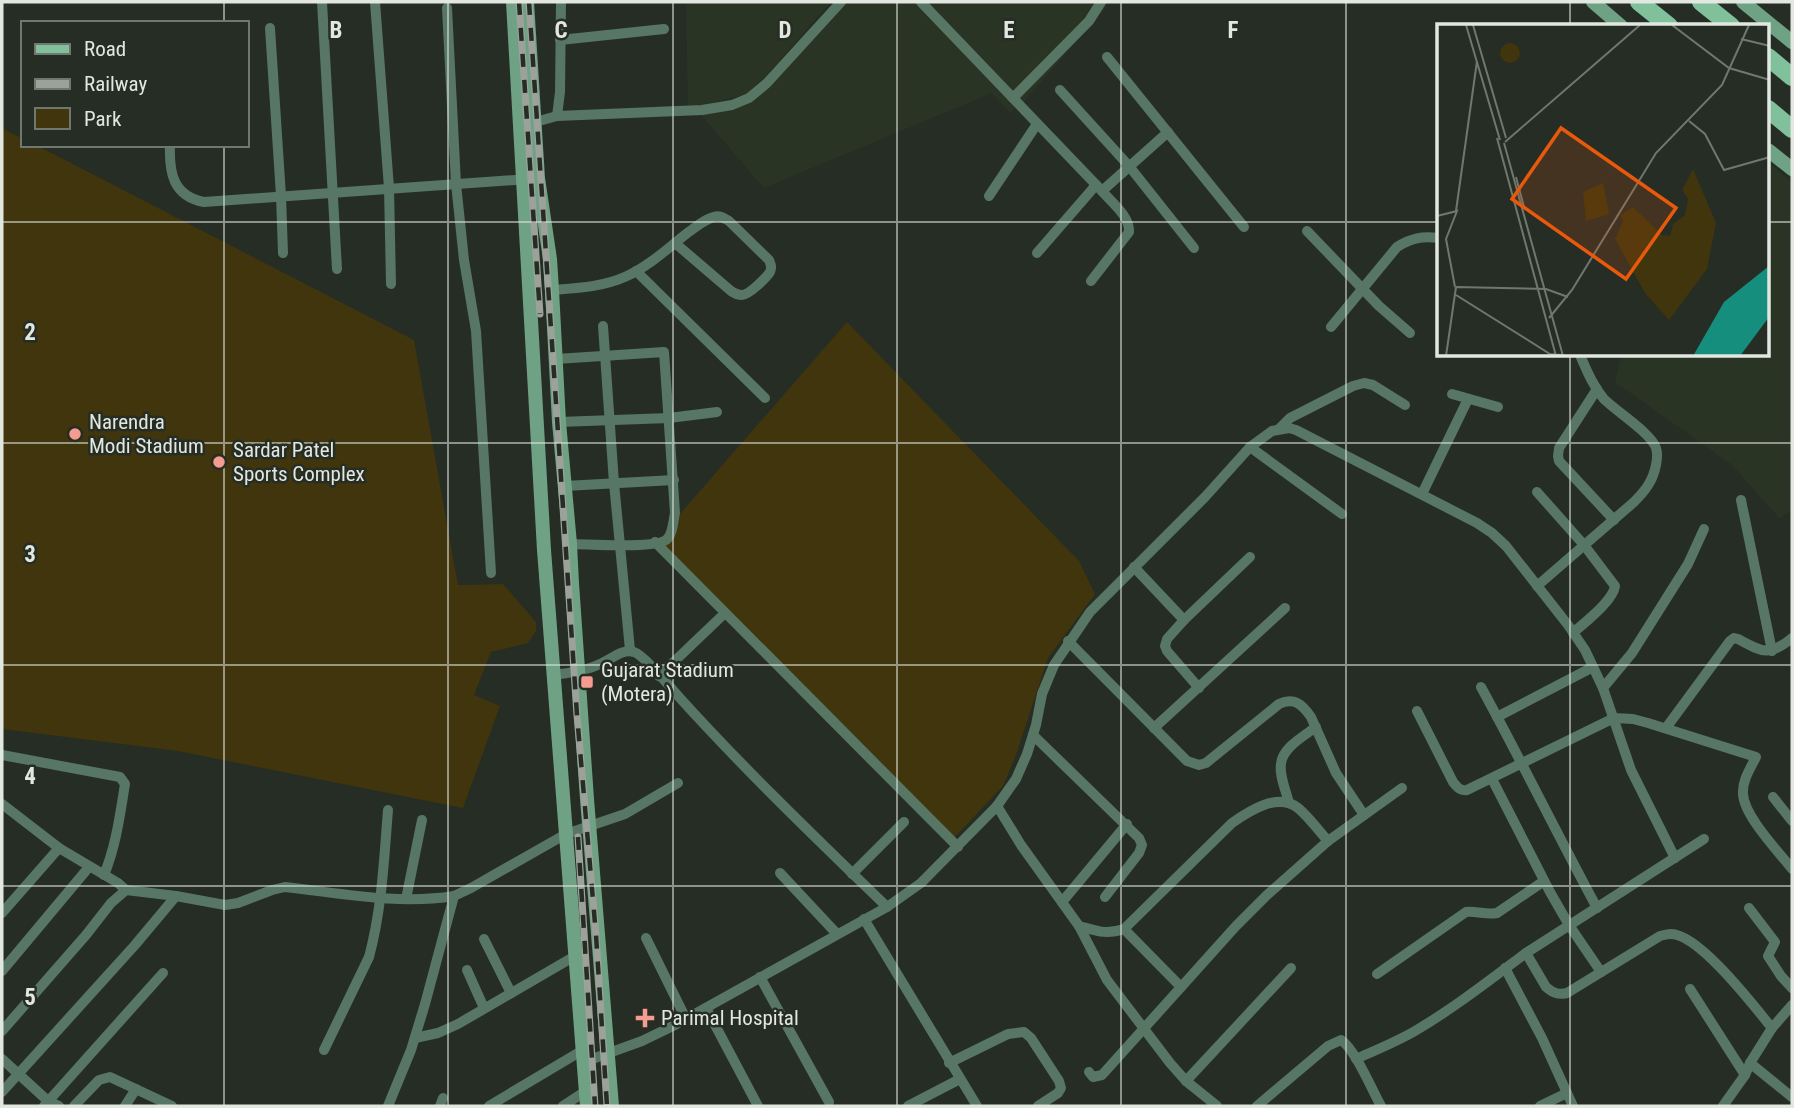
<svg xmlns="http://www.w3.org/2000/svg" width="1794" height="1108" viewBox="0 0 1794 1108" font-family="'Roboto Condensed',sans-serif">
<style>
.built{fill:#2a3425}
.green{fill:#40350c}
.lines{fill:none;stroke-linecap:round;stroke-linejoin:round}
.street{stroke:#577664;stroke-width:10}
.secondary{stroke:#6fa184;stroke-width:14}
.primary{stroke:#80c19c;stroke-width:18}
.rail-casing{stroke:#9ca29a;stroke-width:7}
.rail{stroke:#262d24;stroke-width:4.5;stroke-dasharray:13;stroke-linecap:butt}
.grid{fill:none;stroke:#e2e7e0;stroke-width:2;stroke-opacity:0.55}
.poi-dot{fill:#f59c91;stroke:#262d24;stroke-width:2.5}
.labels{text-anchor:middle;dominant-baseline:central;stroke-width:5;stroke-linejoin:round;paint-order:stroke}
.poi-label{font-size:21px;fill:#e2e7e0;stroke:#262d24;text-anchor:start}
.inset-road{fill:none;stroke:#71776f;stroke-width:2}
.view{fill:#e8590c;fill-opacity:0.15;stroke:#e8590c;stroke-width:3.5}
.inset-edge{fill:none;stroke:#e2e7e0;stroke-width:3.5}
.grid-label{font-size:23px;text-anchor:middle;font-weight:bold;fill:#e2e7e0;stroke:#262d24;stroke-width:5;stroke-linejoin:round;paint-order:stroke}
</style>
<rect width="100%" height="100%" fill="#262d24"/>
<!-- built -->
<g class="built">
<polygon points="686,2 831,2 764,78 745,95 702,105 688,106"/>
<polygon points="844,2 1111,2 1022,104 1010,113 992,93 764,188 700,114 734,109"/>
<polygon points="1768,162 1792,183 1792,509 1780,519 1732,465 1615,382 1621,355 1768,355"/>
</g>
<!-- green -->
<g class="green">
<polygon points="2,128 23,139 23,145 36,145 414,340 458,585 503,584 536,622 536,631 528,643 491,652 474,695 500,706 463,808 178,751 2,729"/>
<polygon points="847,322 1079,561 1095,594 1048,658 1016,755 1003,786 953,839 658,552 679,515"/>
</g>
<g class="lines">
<!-- street -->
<g class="street">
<polyline points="322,2 337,269"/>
<polyline points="375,2 389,188 391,284"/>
<path d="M 921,2 L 1102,191 C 1112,203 1130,216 1129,232 L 1091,281"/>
<polyline points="447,8 456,184 464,260 476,331 491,573"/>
<polyline points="270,28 281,196 283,253"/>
<polyline points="560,40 664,29"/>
<polyline points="1107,57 1244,227"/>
<polyline points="1060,90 1129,166 1194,248"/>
<polyline points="1013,98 1089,21 1101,2"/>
<polyline points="557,116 702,110 732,105 749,98 767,83 841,2"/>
<polyline points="528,124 557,116 560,92 561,2"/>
<path d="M 170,145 C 169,173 173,196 204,202 L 529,179"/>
<polyline points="1102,191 1168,132"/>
<polyline points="989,196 1037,124"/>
<polyline points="1307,231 1379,306 1410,333"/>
<polyline points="1037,253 1096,185"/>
<polyline points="636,271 765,398"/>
<path d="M 552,290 C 578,288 603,287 627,276 C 651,265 670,246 690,231 C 697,226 705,219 714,217 C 720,215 723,218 729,221 L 769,260 C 771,265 772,267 770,272 C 767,277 749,295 742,295 C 739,295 734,293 731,291 L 675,243"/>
<polyline points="603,326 614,483 630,650"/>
<path d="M 1331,327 L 1397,247 C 1411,238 1422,236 1439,238"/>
<path d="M 556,359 L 664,352 L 675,513 C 673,521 673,535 666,540 C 653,549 589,544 570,544"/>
<polyline points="1597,389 1559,448 1558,456 1559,461 1614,520"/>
<polyline points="1452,394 1498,407"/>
<polyline points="559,422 669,418 717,412"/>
<polyline points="1279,429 1290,418 1353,386 1364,383 1373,385 1405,405"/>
<polyline points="1250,447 1342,514"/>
<polyline points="565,486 674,480"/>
<path d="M 1537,492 L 1584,545 L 1615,586 C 1613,601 1585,622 1573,633"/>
<polyline points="1422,494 1468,399"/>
<polyline points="1741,500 1772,651"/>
<polyline points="655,542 958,847"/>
<polyline points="1134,567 1184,620"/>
<path d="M 1537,586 L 1634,502 C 1645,491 1653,481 1656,465 C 1657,460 1658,454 1656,448 C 1651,433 1617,412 1604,399 C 1593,386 1587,371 1580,355"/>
<path d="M 1068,641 L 1187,761 L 1199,765 L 1206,763 L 1279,704 C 1294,697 1302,704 1311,717 L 1336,773 L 1364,815"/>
<path d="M 553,675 C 569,673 585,671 600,664 C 611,660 622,648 634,652 C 644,655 670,687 679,697 C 745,770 816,838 887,907"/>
<polyline points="659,676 725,613"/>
<path d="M 1481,687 C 1521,760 1557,834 1597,908"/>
<polyline points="1199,688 1167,651 1165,646 1167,639 1184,620 1250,557"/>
<polyline points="1603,688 1632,653 1688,564 1704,529"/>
<path d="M 1417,711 L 1453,782 C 1457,787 1460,791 1467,790 L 1614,718 L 1633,719 L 1648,723 L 1756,757 C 1750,769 1742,781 1743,794 C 1744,816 1778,851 1792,869"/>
<polyline points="1497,717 1593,667"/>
<polyline points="1154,728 1285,608"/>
<path d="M 1666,728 L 1730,641 L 1734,638 L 1738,639 C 1762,652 1769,657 1792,638"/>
<polyline points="1033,735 1139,838 1142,845 1139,853 1105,897"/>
<path d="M 2,755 L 120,777 L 125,784 C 120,815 116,846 104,875"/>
<polyline points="1492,779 1550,892 1569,925 1601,972"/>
<polyline points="1773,797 1792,821"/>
<path d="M 1289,803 C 1286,791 1279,775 1281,764 C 1282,748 1304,736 1316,727"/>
<path d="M 2,804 L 59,848 L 118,883 L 126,890 L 176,896 L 225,905 L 238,903 L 272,890 L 285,887 C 340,893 398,905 454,896"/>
<polyline points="780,873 837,934"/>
<polyline points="852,874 904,822"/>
<polyline points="406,899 422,820"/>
<polyline points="1062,902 1127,824"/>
<polyline points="1749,908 1775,942 1768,956 1781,976 1792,988"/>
<polyline points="2,913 59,848"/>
<polyline points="864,919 977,1106"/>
<path d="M 1079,926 C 1097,931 1106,935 1124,929 L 1232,823 C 1249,811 1278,792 1298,808 C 1309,817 1318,830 1328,841"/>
<polyline points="1124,929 1181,987"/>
<polyline points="646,938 686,1019"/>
<polyline points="484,939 511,993"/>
<polyline points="1526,953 1704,839"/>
<polyline points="1505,968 1542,1038 1567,1093"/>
<polyline points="467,970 484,1008"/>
<polyline points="2,971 89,867"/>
<path d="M 1377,974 L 1466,912 C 1477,911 1487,915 1497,913 L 1544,881"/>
<polyline points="760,977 829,1102"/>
<polyline points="1690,989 1745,1075"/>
<polyline points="706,1008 758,1106"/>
<polyline points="2,1031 86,935 111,903 126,890"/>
<polyline points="415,1038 438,1033 458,1024 575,956"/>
<path d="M 324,1050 L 369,957 C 382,909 384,859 388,810"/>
<polyline points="2,1059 48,1101 59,1106"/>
<path d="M 1356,1059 C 1376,1050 1396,1042 1415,1031 C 1454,1008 1490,980 1526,953 L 1546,987 C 1553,993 1558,995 1567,993 L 1660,936 C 1664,935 1667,934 1671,934 C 1699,934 1754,1006 1772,1028"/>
<polyline points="584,1062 642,1041 675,1025 887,907 921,883 997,806"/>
<polyline points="949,1063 1008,1034 1024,1032 1031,1038 1059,1081 1061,1088 1058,1093 1038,1106"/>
<polyline points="1750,1063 1792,1097"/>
<polyline points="1089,1072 1093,1077 1102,1075 1236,926 1267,895 1328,841 1402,788"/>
<polyline points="1186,1081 1291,968"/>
<polyline points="2,1092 135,945 176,896"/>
<polyline points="44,1106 163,973"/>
<polyline points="74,1106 99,1080 110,1077 172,1106"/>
<polyline points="125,1106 136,1089"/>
<polyline points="388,1106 411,1050 425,1004 454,896 471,888 566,834 625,814 678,783"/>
<polyline points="440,1106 443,1098"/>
<polyline points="489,1106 583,1050"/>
<polyline points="563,1106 586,1091"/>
<polyline points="908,1106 960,1079"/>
<polyline points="1217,1106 1186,1081 1170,1063 1107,980 1079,926 1021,845 997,806 1016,779 1027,754 1036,725 1042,694 1054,665 1090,612 1205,497 1250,447 1272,431 1289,428 1296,430 1477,523 1492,533 1506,546 1568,625 1585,650 1603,688 1631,770 1675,858"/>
<path d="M 1257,1106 L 1328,1046 L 1341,1040 C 1355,1049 1372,1090 1381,1106"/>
<polyline points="1540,1106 1567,1093 1573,1106"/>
<polyline points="1723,1106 1745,1075 1750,1063 1772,1028 1792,1005"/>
</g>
<!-- secondary -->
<g class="secondary">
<polyline points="513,2 544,550 587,1106"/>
<polyline points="527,2 538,178 550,259 552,290 559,422 570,544 572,583 587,799 612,1106"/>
<polyline points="1593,2 1621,26"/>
<polyline points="1743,2 1792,42"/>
<polyline points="1768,150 1792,169"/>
</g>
<!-- primary -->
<g class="primary">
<polyline points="1639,2 1669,26"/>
<polyline points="1701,2 1731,26"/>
<polyline points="1768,57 1792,77"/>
<polyline points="1768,109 1792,129"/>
</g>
<defs>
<g id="rail">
<polyline points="519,2 540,314"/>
<polyline points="529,2 577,715 596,935 607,1106"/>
<polyline points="578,837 595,1106"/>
</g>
</defs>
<!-- rail casing -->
<use href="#rail" class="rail-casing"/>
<!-- rail -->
<use href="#rail" class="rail"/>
</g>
<!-- grid -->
<path class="grid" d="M 224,2 L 224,23M 448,2 L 448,1106M 673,2 L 673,1106M 897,2 L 897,1106M 1121,2 L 1121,1106M 1346,2 L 1346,1106M 1570,2 L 1570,26M 224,145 L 224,1106M 2,222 L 1439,222M 1768,222 L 1792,222M 1570,355 L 1570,1106M 2,443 L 1792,443M 2,665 L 1792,665M 2,886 L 1792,886"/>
<!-- markers -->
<g class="poi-dot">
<circle cx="75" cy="434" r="7"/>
<circle cx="219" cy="462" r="7"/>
<rect x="580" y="675" width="14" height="14" rx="3.5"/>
<path d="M641.5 1007.5h7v7h7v7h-7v7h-7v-7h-7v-7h7z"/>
</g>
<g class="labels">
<!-- poi labels -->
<g class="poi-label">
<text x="89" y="422">Narendra<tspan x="89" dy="24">Modi Stadium</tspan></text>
<text x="233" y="450">Sardar Patel<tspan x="233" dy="24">Sports Complex</tspan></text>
<text x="601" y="670">Gujarat Stadium<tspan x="601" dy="24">(Motera)</tspan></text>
<text x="661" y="1018">Parimal Hospital</text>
</g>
</g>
<!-- overview -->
<g transform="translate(1437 24)">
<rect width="332" height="332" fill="#262d24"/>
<path d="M63 29a10 10 0 1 1 20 0a10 10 0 1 1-20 0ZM 256,145 L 279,199 L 270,245 L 232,296 L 208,269 L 178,215 L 186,197 L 183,191 L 196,183 L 225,211 L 233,212 L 236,200 L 248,191 L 251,175 L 245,166 ZM 166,159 L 172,190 L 149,197 L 146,168 Z" fill="#40350c"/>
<path d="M 332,242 L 332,293 L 303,332 L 256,332 L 287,278 Z" fill="#168e7e"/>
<path class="inset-road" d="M 29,1 L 63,116M 36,1 L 69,114M 235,1 L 292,44 L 333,56M 304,15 L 333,22M 252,97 L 268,110 L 287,146 L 333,133M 60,114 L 119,332M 68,118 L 203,1M 67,119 L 126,332M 79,153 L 87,183M 19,187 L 40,37M 0,192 L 20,187 L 9,215 L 18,263M 19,263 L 109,265 L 131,273M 19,271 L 113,330 L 125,331M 112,294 L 135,266 L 219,129 L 285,61 L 312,1M 9,332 L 19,263"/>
<path class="view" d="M 124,104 L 239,184 L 189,255 L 75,175 Z"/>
<rect width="332" height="332" class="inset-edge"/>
</g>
<g class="grid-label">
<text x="336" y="38">B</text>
<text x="561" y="38">C</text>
<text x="785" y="38">D</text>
<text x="1009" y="38">E</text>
<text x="1233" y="38">F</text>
<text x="30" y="340">2</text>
<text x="30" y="562">3</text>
<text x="30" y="784">4</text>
<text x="30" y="1005">5</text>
</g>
<!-- border -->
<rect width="1794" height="1108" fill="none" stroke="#e2e7e0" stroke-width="7"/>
<!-- legend -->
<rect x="21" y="21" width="228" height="126" fill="#262d24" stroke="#71776f" stroke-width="2"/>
<rect x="35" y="44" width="35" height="10" fill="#80c19c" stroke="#71776f" stroke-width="2"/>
<text x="84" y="56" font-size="21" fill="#e2e7e0">Road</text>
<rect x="35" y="79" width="35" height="10" fill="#9ca29a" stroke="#71776f" stroke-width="2"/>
<text x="84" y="91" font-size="21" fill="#e2e7e0">Railway</text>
<rect x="35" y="108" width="35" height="21" fill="#40350c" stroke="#71776f" stroke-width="2"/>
<text x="84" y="126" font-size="21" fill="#e2e7e0">Park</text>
</svg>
